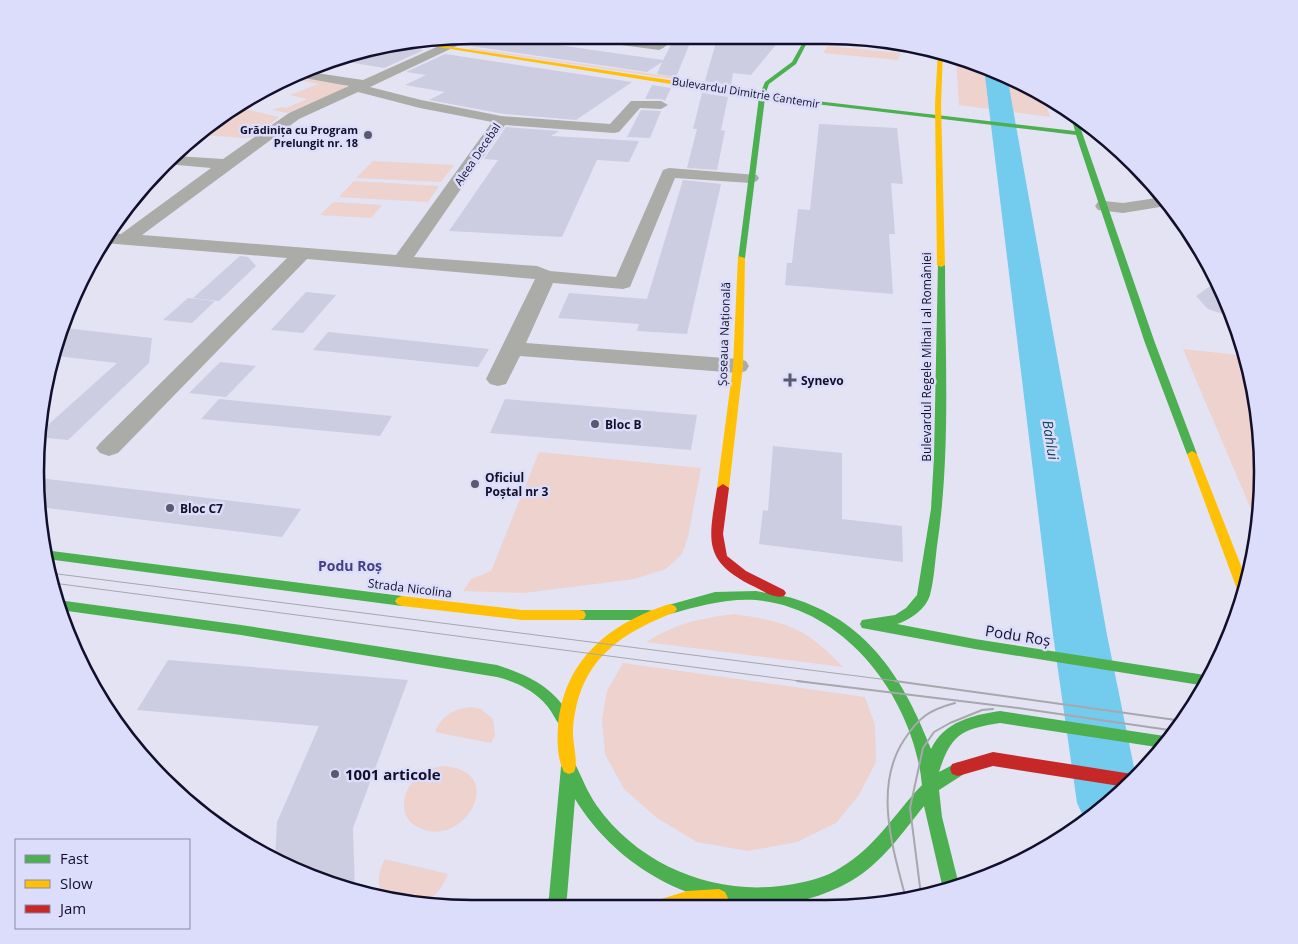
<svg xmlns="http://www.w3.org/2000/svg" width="1298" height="944" viewBox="0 0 1298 944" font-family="'Open Sans',sans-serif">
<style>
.green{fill:#edd2ce}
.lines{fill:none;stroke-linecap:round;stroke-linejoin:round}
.river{fill:#73cbee;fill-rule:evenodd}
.building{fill:#cdcde2}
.street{fill:#ababa7;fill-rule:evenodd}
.fast{fill:#4caf50;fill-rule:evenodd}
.slow{fill:#ffc107;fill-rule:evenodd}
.jam{fill:#c62828;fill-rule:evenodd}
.tram-far1{stroke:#a7a7ad;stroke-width:1}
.tram{stroke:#a7a7ad;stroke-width:2}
.poi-dot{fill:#5b5971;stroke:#dcdcfb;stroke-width:2}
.labels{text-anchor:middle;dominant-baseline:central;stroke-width:5;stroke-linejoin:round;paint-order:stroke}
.far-street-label{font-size:11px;fill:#120f2a;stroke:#dcdcfb}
.far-poi-label{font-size:11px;font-weight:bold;fill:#120f2a;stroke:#dcdcfb;text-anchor:end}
.street-label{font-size:12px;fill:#120f2a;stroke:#dcdcfb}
.poi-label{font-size:12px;font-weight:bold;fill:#120f2a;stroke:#dcdcfb;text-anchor:start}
.water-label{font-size:14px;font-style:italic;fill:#134759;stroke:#dcdcfb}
.neighbourhood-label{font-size:14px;font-weight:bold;fill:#464081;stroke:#dcdcfb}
.near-street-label{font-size:15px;fill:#120f2a;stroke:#dcdcfb}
.near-poi-label{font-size:15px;font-weight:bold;fill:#120f2a;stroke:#dcdcfb;text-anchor:start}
.rim{fill:none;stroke:#120f2a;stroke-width:2.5}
</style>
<rect width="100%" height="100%" fill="#e3e3f4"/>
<!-- green -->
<g class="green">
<polygon points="828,46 901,53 898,60 823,53"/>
<polygon points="471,48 730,85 727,87 469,49"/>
<polygon points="956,58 1044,97 1050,117 959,105"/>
<polygon points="297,78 336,83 346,86 345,89 287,113 272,110 281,107 286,108 307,99 290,95 318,84 295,79 291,81"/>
<polygon points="240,108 279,117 253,137 245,138 199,135 228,110"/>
<polygon points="373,161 454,165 441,182 356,178"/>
<polygon points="354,181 439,186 428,202 339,197"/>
<polygon points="333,202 382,205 371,218 320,215"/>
<polygon points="1183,349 1247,356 1262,443 1259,528"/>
<polygon points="539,452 701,468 688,537 682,554 666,569 634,579 524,593 463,591 471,579 491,571"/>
<path d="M 734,614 C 787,622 805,627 843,667 L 646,642 C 678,623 697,619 734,614 Z"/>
<polygon points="623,663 865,697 875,725 876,762 859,795 836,823 797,842 748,851 697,842 657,818 624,789 605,754 602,719 607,691"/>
<path d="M 471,707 L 481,709 L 493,719 L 495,735 L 491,743 L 435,732 C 442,715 454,709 471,707 Z"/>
<path d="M 442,766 C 509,769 466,847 422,829 C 397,820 400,792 418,776 C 424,770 433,768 442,766 Z"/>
<path d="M 385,859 L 448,874 C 442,888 435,898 421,904 L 384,898 C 376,884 378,873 385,859 Z"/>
</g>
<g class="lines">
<!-- river -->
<polygon class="river" points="988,72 1008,81 1107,635 1136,777 1092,819 1086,822 1077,803 1053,635 985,76"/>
</g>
<!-- building -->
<g class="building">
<polygon points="482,35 524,35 516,39 663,60 671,45 679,38 690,43 676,77 657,74 662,62 647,72 464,45"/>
<polygon points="718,35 784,35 751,75 733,73 731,85 705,81"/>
<polygon points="407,44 414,49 424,50 384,68 336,60 359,50"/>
<polygon points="445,54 632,82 576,120 504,114 429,100 445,92 405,85 426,75 406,72"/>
<polygon points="652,85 671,88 665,101 661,99 645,99"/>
<polygon points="702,93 728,97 721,130 725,131 717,170 687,168 697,129 693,129"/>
<polygon points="641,110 661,111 650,138 627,137"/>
<polygon points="819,124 897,128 903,184 891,183 895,234 889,234 893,294 785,285 787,263 792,263 798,209 810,210"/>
<polygon points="506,127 559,131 551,136 639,141 629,162 597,160 562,237 449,231 498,160 484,159"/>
<polygon points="683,180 721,184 687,334 637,331 639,324 558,318 569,293 647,299"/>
<polygon points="240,256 248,257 256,266 219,301 193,298"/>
<polygon points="1219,280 1222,290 1232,317 1208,309 1196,296"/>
<polygon points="306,292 336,295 303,333 271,330"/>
<polygon points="188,298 215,301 192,323 163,320"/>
<polygon points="65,328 152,338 149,363 68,440 39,437 39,433 117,363 57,356"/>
<polygon points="328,332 377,337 489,349 478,367 313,350"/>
<polygon points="220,362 256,366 226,397 189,393"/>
<polygon points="219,399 392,416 380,436 201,419"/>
<polygon points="505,399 697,415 691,450 490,433"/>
<polygon points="773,446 842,453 842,519 902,526 903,562 759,544 763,510 768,511"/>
<polygon points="39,478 301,509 282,537 39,507"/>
<polygon points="168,660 408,680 353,828 355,892 275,859 277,822 319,726 137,710"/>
</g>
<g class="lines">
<!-- street -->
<g class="street">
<path d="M 480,35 L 370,87 L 421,100 L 501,116 L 610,124 L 631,101 L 661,101 L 668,105 L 661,109 L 640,108 L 619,132 L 614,133 L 505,125 L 414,257 L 537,266 L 550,271 L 616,277 L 663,170 L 669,168 L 757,175 L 759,178 L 757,181 L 751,183 L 675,178 L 630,287 L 623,289 L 553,283 L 526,343 L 738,359 L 746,361 L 749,366 L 746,371 L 738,373 L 520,356 L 506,384 L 498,386 L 490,384 L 486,379 L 535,279 L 307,259 L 118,453 L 109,456 L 100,453 L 96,448 L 100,443 L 287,258 L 104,243 L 111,233 L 121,234 L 211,168 L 166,164 L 176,156 L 223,159 L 289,113 L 349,86 L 298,77 L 310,72 L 363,80 L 461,36 ZM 358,92 L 420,108 L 492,122 L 396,255 L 142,235 L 299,119 Z"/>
<polygon points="563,35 597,35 657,42 667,35 680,35 663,48 659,50 569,38"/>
<polygon points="1163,197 1172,205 1123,213 1098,210 1095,206 1098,202 1104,201 1123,203"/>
</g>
<!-- fast -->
<g class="fast">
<polygon points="807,35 811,35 796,64 769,84 765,95 1075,131 1069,109 1076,115 1155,343 1197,454 1196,456 1192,457 1187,454 1145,343 1076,135 765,98 745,258 738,260 759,97 699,87 702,85 760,94 765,82 792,62"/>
<path d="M 938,263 L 945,265 C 945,358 951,454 937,546 C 935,562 934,580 930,595 C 926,609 910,620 897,624 L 975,639 L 1211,676 L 1206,686 L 975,649 L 862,628 L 860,624 L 862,620 L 895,615 L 906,608 L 917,595 L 931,509 L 934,456 Z"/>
<polygon points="44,550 402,596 407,598 409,601 407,604 402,606 47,559"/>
<path d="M 756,591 C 770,594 785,595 798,600 C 870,624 905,682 931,749 C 944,722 972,715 1000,711 L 1171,737 L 1163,748 L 1000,723 C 962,729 951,734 939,772 L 958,762 L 964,764 L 966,769 L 964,774 L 939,790 L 942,817 L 959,885 L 943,889 L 924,806 C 902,833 882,863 851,881 C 753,937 631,891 575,799 L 567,897 L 564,907 L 546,907 L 549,897 L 561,767 L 564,762 L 569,760 L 574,762 C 582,777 587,792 597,806 C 641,868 720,898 794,884 C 810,881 826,877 840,868 C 875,848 895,813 922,785 C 914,700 847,608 756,600 C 727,598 698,606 670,614 L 665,612 L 663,609 L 665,606 L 715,592 Z"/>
<path d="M 58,600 L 241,625 L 497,665 C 529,675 557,689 572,720 L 570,724 C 566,726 563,727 559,724 C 555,719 552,712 548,707 C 535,691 517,682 497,677 L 241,635 L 60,610 Z"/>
<polygon points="579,610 648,610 653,611 655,615 653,619 648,620 579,620 574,619 572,615 574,611"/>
</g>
<!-- slow -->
<g class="slow">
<polygon points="419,42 702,85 705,87 702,89 413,43"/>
<polygon points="938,50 943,51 941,104 945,265 941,267 937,265 935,104"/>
<polygon points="738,256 745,258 743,366 729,488 723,492 717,488 733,366"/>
<polygon points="1192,451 1197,454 1247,581 1244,596 1238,592 1187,454"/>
<polygon points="402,596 522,610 579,610 584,611 586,615 584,619 579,620 522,620 402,606 397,604 395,601 397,598"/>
<path d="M 670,604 L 675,606 L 677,609 L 675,612 C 616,635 578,663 573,730 C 572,742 579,763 574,772 L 569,774 L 564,772 C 557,758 557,741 558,726 C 564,660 609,623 670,604 Z"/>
<polygon points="719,889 725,892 728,898 725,904 720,906 652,907 655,901 687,891"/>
</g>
<!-- jam -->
<g class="jam">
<path d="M 723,484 L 729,488 L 723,534 L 727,556 L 746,571 L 784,590 L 786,593 L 784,596 C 774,599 763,591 755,587 C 701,561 709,540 717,488 Z"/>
<polygon points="993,752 1132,774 1138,776 1126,787 993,766 958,776 952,774 950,769 952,764"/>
</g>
<!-- tram-far1 -->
<g class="tram-far1">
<polyline points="50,573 904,682"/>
<polyline points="53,583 807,682"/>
</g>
<!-- tram -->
<g class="tram">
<polyline points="797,681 1018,708 1176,731"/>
<polyline points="895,681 1183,721"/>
<polyline points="921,895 910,808 923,748 934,732 950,723 982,710 993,709"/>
<path d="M 906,899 C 893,849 873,787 904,740 C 919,717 929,710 955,703"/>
</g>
</g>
<!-- markers -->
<g class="poi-dot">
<circle cx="368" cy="135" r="5"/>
<path d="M787.5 372.5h5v5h5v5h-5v5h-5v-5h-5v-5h5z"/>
<circle cx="595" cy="424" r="5"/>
<circle cx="475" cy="484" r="5"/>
<circle cx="170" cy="508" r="5"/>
<circle cx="335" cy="774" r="5"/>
</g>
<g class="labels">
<!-- far-street labels -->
<g class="far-street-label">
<text transform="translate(746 92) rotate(9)">Bulevardul Dimitrie Cantemir</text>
<text transform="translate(477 154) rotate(-56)">Aleea Decebal</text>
</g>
<!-- far-poi labels -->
<g class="far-poi-label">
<text x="358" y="129">Grădinița cu Program<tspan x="358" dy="13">Prelungit nr. 18</tspan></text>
</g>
<!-- street labels -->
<g class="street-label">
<text transform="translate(724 334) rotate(-88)">Șoseaua Națională</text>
<text transform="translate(926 357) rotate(-90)">Bulevardul Regele Mihai I al României</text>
<text transform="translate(410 588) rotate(7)">Strada Nicolina</text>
</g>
<!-- poi labels -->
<g class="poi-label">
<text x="801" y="380">Synevo</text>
<text x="605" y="424">Bloc B</text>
<text x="485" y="477">Oficiul<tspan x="485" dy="14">Poștal nr 3</tspan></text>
<text x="180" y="508">Bloc C7</text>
</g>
<!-- water labels -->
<g class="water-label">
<text transform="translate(1051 440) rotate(81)">Bahlui</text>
</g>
<!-- neighbourhood labels -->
<g class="neighbourhood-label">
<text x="350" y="565">Podu Roș</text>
</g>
<!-- near-street labels -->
<g class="near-street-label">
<text transform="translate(1018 635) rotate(9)">Podu Roș</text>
</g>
<!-- near-poi labels -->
<g class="near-poi-label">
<text x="345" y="774">1001 articole</text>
</g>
</g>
<!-- crop -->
<path d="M0 0H1298V944H0ZM472 44H826A428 428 0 0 1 1254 472V472A428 428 0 0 1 826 900H472A428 428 0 0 1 44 472V472A428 428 0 0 1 472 44Z" fill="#dcdcfb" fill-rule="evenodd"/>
<path class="rim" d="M472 44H826A428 428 0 0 1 1254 472V472A428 428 0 0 1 826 900H472A428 428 0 0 1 44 472V472A428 428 0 0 1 472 44Z"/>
<!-- legend -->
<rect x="15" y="839" width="175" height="90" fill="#dcdcfb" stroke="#8b8aa7"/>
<rect x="25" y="855" width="25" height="8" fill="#4caf50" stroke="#8b8aa7"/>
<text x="60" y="864" font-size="15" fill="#120f2a">Fast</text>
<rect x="25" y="880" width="25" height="8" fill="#ffc107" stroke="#8b8aa7"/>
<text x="60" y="889" font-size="15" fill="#120f2a">Slow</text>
<rect x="25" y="905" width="25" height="8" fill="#c62828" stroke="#8b8aa7"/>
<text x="60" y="914" font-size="15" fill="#120f2a">Jam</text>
</svg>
